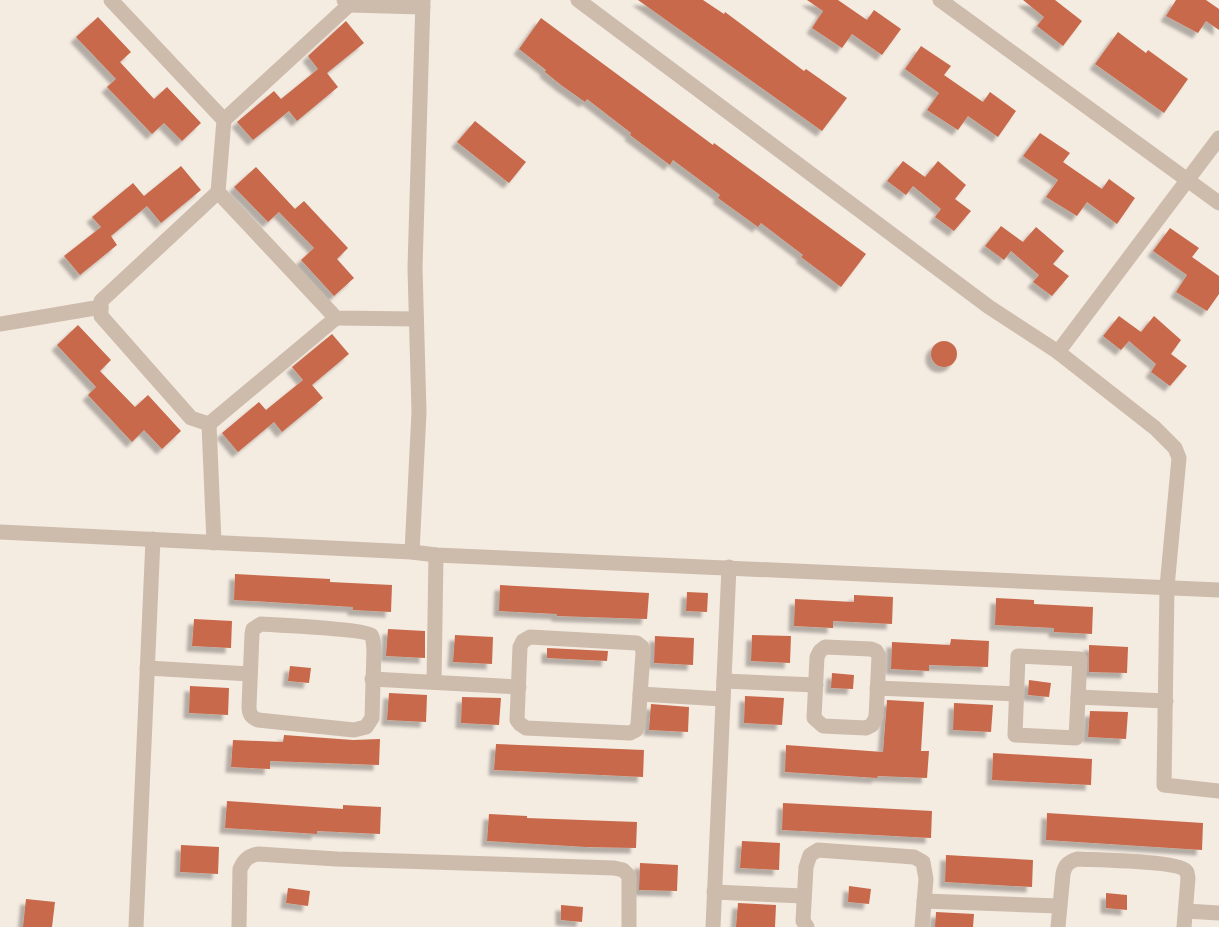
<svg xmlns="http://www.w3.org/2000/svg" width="1219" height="927" viewBox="0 0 1219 927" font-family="'Nunito Sans',sans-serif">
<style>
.building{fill:#c8694b;filter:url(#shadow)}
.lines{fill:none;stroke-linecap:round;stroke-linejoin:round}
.minor{stroke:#cdbbac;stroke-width:15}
</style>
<defs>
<filter id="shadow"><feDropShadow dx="-5.5" dy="5.5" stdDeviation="1.5" flood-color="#0004"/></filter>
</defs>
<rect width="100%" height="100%" fill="#f4ebe1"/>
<!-- building -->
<g class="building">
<polygon points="638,0 703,0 724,14 725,12 804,71 806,69 847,98 822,131"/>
<polygon points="807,0 838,0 867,20 874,10 901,29 882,55 852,34 842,48 812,28 823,11"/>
<polygon points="1023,0 1055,0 1082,21 1063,46 1037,26 1044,17"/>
<polygon points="1176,0 1206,0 1219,9 1219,30 1206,21 1198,33 1166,16"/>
<polygon points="98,17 131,52 120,62 154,99 167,87 201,123 182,141 164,123 152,134 107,87 116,79 76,37"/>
<polygon points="541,18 713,145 714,143 866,254 841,287 801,257 803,255 761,223 758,227 718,198 720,195 673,160 670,165 630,135 631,133 587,99 585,102 561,85 545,72 546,70 519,49"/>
<polygon points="346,21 364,43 327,73 338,87 297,121 289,111 253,140 237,122 274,91 281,99 318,69 308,56"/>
<polygon points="1118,32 1146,53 1148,50 1188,79 1164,113 1095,64"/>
<polygon points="921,46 951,66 944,75 983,102 990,92 1016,111 998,137 968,116 958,130 927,110 939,93 905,69"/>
<polygon points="475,121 526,162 509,183 457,142"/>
<polygon points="1040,133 1070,153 1063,162 1102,189 1109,179 1135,198 1117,224 1087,202 1077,216 1046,197 1058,180 1023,156"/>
<polygon points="903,161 925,177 938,161 966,185 955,199 971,211 954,231 935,217 941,209 913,186 906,195 887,181"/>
<polygon points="181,166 201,190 161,223 147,206 111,236 117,245 80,275 64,256 101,227 92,217 133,183 144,196"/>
<polygon points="256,167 295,209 304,201 348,248 337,259 354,278 334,296 301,260 314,248 279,212 268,222 234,187"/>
<polygon points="1001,226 1023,242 1036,227 1064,251 1053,264 1069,276 1052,296 1033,282 1039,275 1011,251 1004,260 985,246"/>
<polygon points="1170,228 1199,248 1192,257 1219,276 1219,294 1207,311 1176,292 1187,275 1153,251"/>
<polygon points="1119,316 1141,332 1154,316 1181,340 1171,354 1187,366 1170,386 1151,372 1156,364 1129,341 1121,350 1103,336"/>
<polygon points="78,325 111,360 100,371 135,407 148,395 181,431 162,449 144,430 132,442 88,395 96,387 57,345"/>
<polygon points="332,334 349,354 312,385 323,398 282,432 274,422 238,452 222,433 259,402 266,410 303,380 292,367"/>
<circle cx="944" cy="354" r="13"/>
<polygon points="235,574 330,579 330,582 392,585 391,612 353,610 353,607 234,600"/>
<polygon points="500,585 649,593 647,619 557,616 557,614 499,611"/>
<polygon points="687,592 708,593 707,612 686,611"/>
<polygon points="854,595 893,597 892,624 833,621 833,628 794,626 795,599 854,602"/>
<polygon points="996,598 1034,600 1034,604 1093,607 1092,634 1054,632 1054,628 995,625"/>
<polygon points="194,619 232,621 231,648 192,646"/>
<polygon points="388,629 425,631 425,658 386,656"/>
<polygon points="455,635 493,637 492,664 453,662"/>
<polygon points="752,635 791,636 790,663 751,661"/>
<polygon points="655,636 694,638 693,665 654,663"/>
<polygon points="951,639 989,641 988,667 929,665 929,671 891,669 892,642 950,645"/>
<polygon points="1089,645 1128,647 1127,673 1089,672"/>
<polygon points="547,648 608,651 607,661 547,658"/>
<polygon points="290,666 311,668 309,683 288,681"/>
<polygon points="832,673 854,675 853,689 831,688"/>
<polygon points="1029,680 1051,683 1049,697 1028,695"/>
<polygon points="190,686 229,688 228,715 189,713"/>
<polygon points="389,693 427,695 426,722 387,720"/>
<polygon points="745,696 784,698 782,725 744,723"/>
<polygon points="462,697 501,698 499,725 461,723"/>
<polygon points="887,700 924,702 921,751 929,751 927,778 878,776 877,778 785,772 786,745 883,752"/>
<polygon points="954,703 993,705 991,732 953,730"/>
<polygon points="651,704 689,707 688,732 649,730"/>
<polygon points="1090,711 1128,712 1126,739 1088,737"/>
<polygon points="284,735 353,740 380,739 379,765 270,761 270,769 231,767 233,740 283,742"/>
<polygon points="496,744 644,750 643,777 494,770"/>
<polygon points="993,753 1092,759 1091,785 992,780"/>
<polygon points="227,801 343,809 343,805 381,807 380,834 317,831 317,834 225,828"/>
<polygon points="783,803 932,811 931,838 782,830"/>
<polygon points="1047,813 1203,823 1202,850 1046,840"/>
<polygon points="489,814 527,816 527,818 637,822 636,848 586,847 487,841"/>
<polygon points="742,841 780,843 779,870 740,868"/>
<polygon points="181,845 219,847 218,874 180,872"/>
<polygon points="946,855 1033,860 1032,887 945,882"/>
<polygon points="640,863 678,865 677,891 639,890"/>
<polygon points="849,886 871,889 869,904 848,902"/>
<polygon points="288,888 310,891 308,906 286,903"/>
<polygon points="1106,893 1127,895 1127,910 1106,908"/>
<polygon points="26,899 55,902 52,927 23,927"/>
<polygon points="738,903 776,905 775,927 736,927"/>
<polygon points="561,905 583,907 582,922 561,920"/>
<polygon points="936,912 974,914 973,927 935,927"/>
</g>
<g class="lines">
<!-- minor -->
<g class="minor">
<polyline points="111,0 224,120 218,192 336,318 416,319"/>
<polyline points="344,0 349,5 423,7"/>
<polyline points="578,0 989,307 1058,352 1155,428 1175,448 1179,458 1167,587 1164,785 1219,791"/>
<polyline points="940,0 1219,203"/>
<polyline points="224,120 349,5"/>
<polyline points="218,192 101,301 101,316 191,418 209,424 336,318"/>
<polyline points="0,324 101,307"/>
<polyline points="1058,352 1219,138"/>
<polyline points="209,424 214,543"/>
<polyline points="0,532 412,552 436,555 1219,590"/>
<polyline points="412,552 419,412 415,268 423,0"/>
<path d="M 261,624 C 277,625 364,629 371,635 C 374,639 373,644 374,649 L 372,718 L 366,727 L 354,730 L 258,720 C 251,717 249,714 249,706 L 252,634 L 253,629 Z"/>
<polygon points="530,637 637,643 642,647 643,653 638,724 636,730 630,733 526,728 520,724 517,720 520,647 523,641"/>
<polygon points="825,647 871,649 876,651 879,656 876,717 872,725 866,728 823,726 814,718 817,657 820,651"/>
<polygon points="1018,656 1080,659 1076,738 1015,735"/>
<polyline points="147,668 250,674"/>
<polyline points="372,679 519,687"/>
<polyline points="724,681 816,685"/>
<polyline points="434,682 436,555"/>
<polyline points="877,688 1017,694"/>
<polyline points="640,694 723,699"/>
<polyline points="1078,697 1166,701"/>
<polyline points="714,892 804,896"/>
<polyline points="924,901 1059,906"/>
<polyline points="1186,911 1219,913"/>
<polyline points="136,927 153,539"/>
<path d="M 239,927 L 240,869 C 244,860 248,856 258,854 L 337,859 L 614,868 L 623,870 L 629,876 L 629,927"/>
<polyline points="713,927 729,567"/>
<polyline points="807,927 803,921 806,867 810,855 818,850 914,857 923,862 926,879 922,927"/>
<path d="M 1058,927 L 1063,874 C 1065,865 1068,862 1077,859 C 1094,860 1176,861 1185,870 C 1188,872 1187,874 1188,878 L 1184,927"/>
</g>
</g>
</svg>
